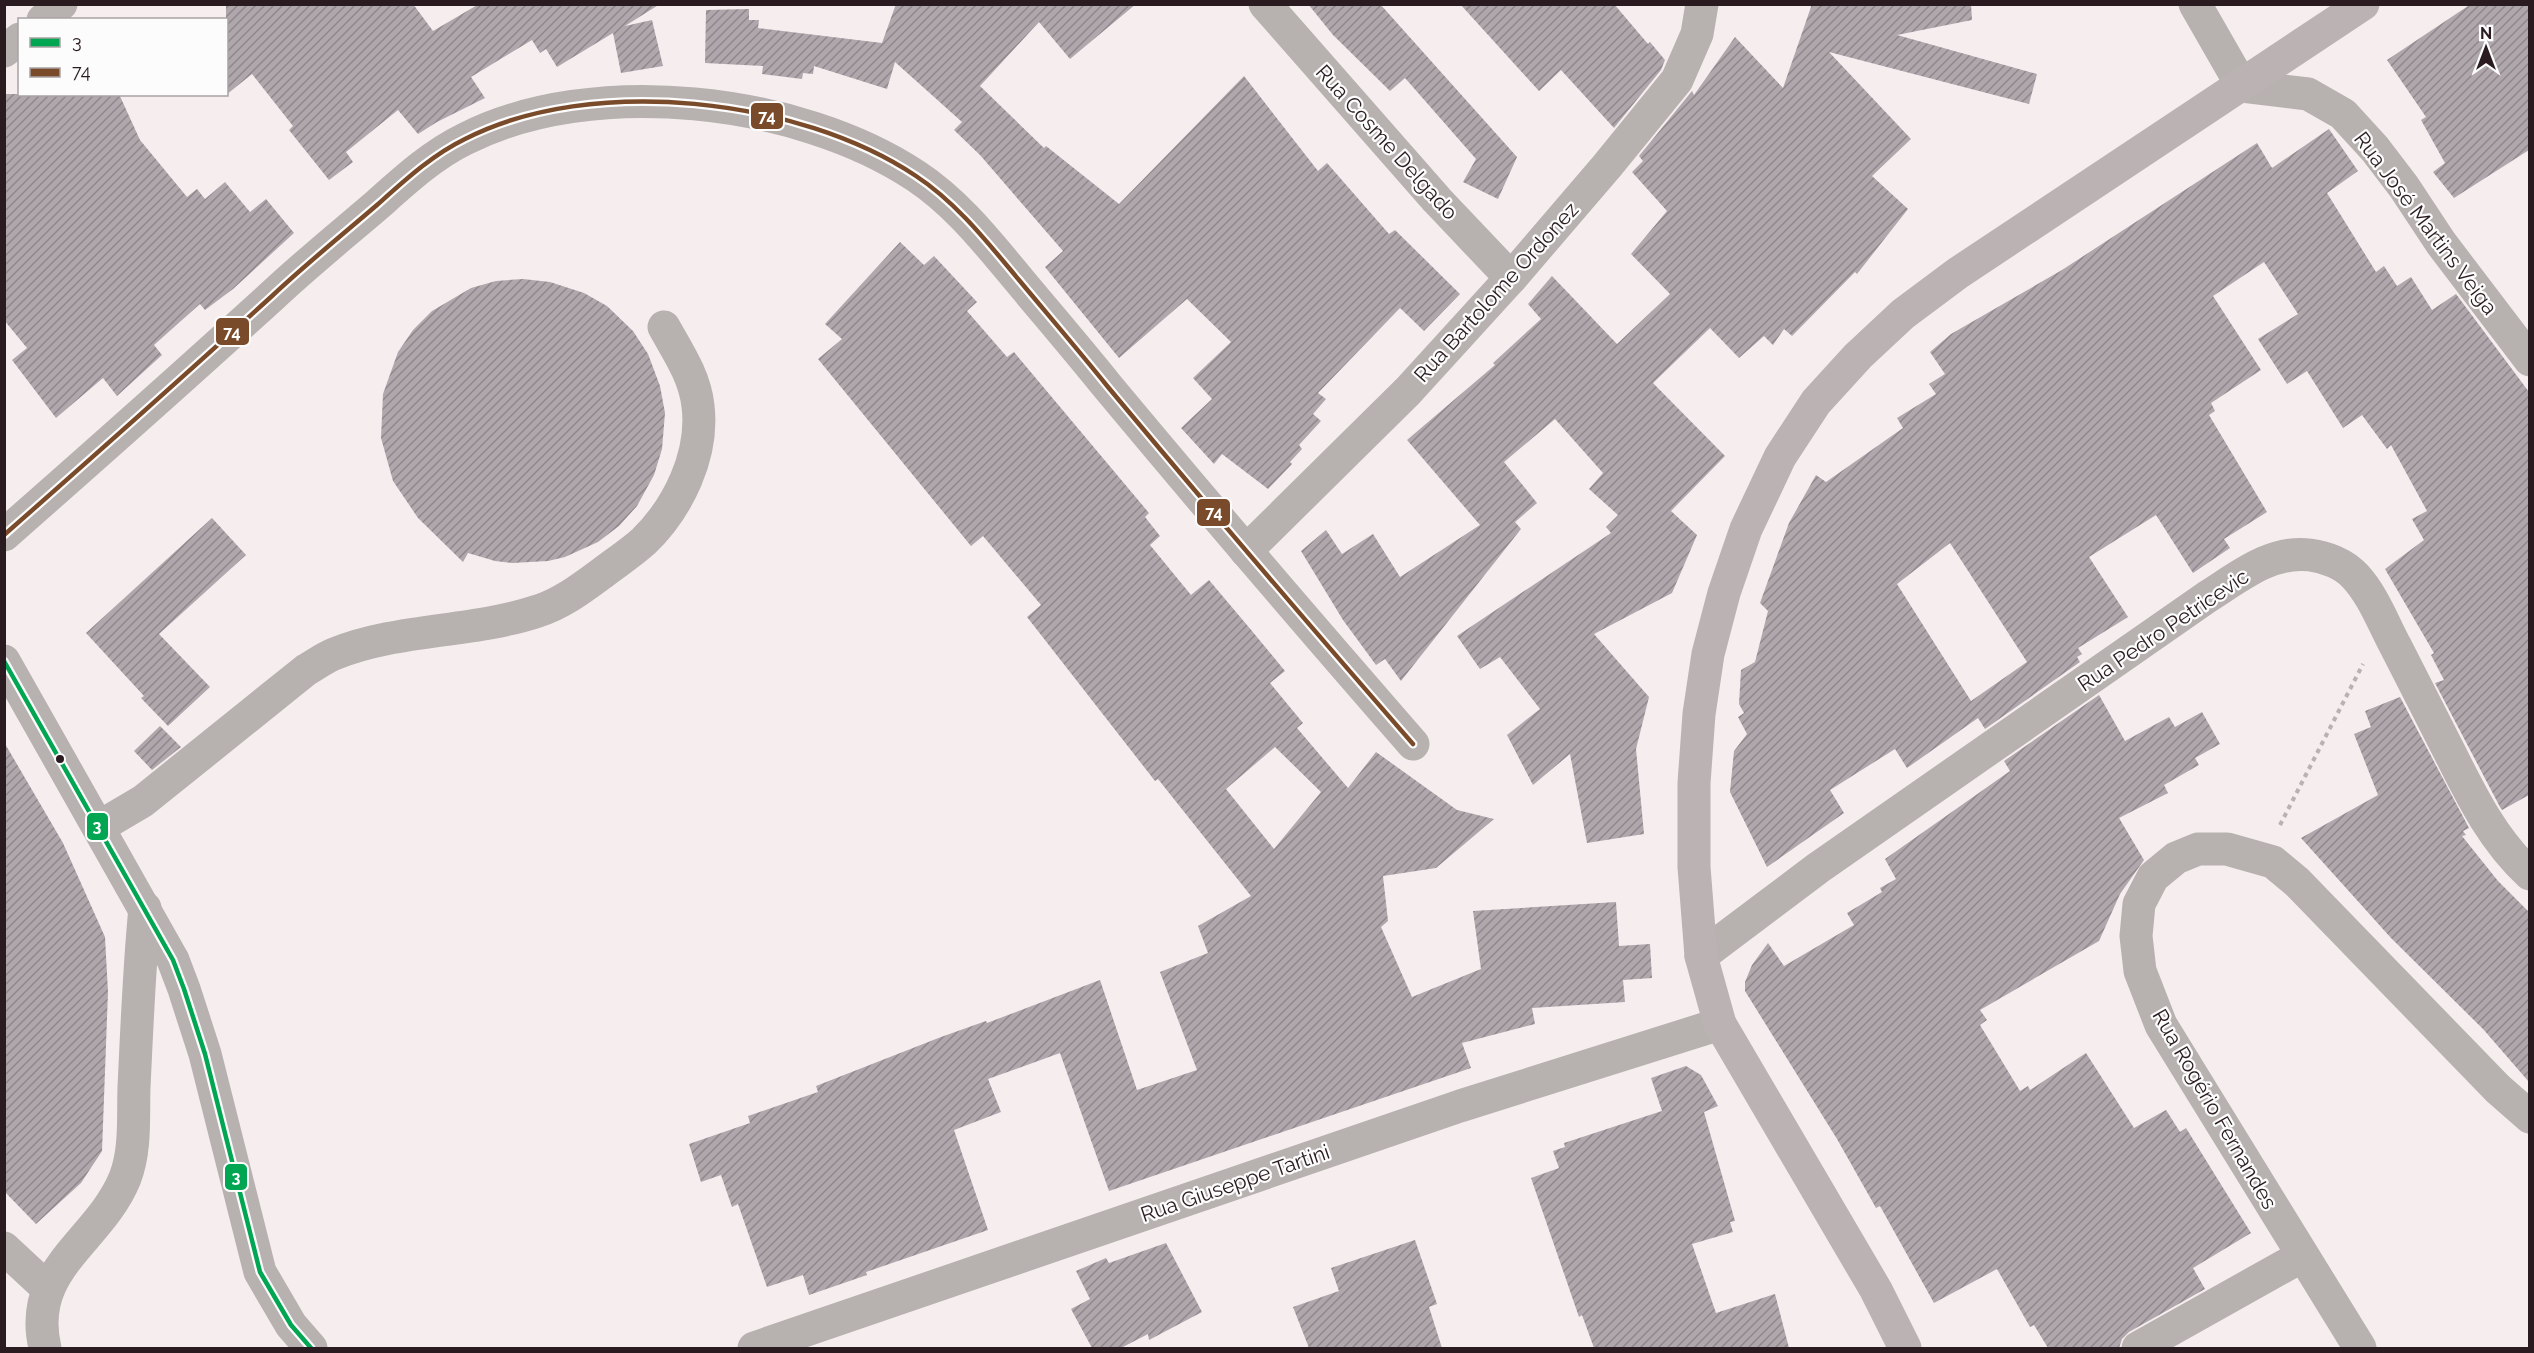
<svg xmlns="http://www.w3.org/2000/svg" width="2534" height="1353" viewBox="0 0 2534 1353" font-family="Raleway,sans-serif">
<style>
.building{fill:url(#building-hatch);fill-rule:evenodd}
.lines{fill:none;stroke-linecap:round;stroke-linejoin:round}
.path{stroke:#b8b2b3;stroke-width:4;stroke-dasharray:4.5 4.5;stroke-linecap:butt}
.minor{stroke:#b7b1b0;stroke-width:33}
.major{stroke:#bab2b3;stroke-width:33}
.bus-1-casing{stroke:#fcfcfc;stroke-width:9}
.bus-2-casing{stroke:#fcfcfc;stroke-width:9}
.bus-1{stroke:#00a651;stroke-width:4.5}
.bus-2{stroke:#7a4b2a;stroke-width:4.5}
.bus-dot{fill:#291b1f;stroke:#fcfcfc;stroke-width:2}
.labels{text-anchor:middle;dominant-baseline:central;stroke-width:4.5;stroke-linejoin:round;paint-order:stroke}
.street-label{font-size:21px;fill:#291b1f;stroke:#fcfcfc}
.line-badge{stroke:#fcfcfc;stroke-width:2}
.badge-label{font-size:16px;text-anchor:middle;font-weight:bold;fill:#fff}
</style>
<defs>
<pattern id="building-hatch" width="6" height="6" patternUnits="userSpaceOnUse" patternTransform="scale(1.5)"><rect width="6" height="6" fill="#afa7ac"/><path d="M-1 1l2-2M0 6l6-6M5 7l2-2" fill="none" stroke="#8e878b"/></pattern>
</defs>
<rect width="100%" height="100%" fill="#f6edef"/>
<!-- building -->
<g class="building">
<polygon points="226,4 413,4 433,31 479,4 660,4 625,26 652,20 663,66 621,73 613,33 557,67 546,49 540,53 532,40 471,77 485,98 437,122 418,134 398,110 346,152 353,162 329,180 289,130 293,126 252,74 226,95"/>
<polygon points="896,4 1136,4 1070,59 1039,22 980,86 1044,148 1046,146 1119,204 1244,76 1318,171 1327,163 1389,234 1395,230 1460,294 1424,331 1400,308 1318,393 1326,399 1313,414 1321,421 1299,445 1302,449 1290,462 1292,464 1268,489 1222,454 1214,464 1181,428 1212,399 1193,378 1231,342 1187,299 1119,358 1045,267 1063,251 980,155 954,130 962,122 895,62 887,89 814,66 813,74 803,73 802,79 762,74 763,66 705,63 706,10 749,9 749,20 759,20 758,28 882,43"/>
<polygon points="1308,4 1380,4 1517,157 1498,199 1463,182 1476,159 1405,78 1390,91 1333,35"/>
<polygon points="1460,4 1614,4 1648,44 1650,42 1665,60 1661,70 1614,128 1561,70 1539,91"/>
<polygon points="1812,4 1971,4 1972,20 1897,35 2037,74 2029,104 1829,52 1911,139 1872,176 1908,209 1857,274 1855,272 1792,336 1784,329 1773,345 1764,336 1739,358 1710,328 1653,383 1725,456 1671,511 1697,535 1672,593 1594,634 1649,697 1636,749 1644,834 1587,843 1570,754 1533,785 1507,735 1540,709 1500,657 1480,669 1457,636 1611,533 1606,527 1618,515 1589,489 1603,473 1555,419 1504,462 1537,503 1515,522 1521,529 1401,681 1385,659 1376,665 1343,620 1301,551 1326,530 1342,554 1373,534 1400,577 1480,525 1407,440 1495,365 1493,363 1541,319 1528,304 1552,276 1617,344 1670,294 1631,254 1667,211 1632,172 1643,161 1639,156 1692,91 1694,95 1735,37 1783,88"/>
<polygon points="2471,4 2529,4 2529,150 2454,198 2433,172 2445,163 2421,120 2426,117 2387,60"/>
<polygon points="4,94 119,94 140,140 187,197 197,189 205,199 225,182 250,212 266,199 294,233 233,289 205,310 200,304 154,345 162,355 117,396 103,378 56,418 12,360 27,348 4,320"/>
<path d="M 2329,129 L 2358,171 L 2327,193 L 2376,272 L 2384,266 L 2397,286 L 2411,277 L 2432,310 L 2456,294 L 2529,392 L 2529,795 L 2502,810 L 2500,807 L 2435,683 L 2444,680 L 2431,655 L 2434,653 L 2385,569 L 2424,540 L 2412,519 L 2427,511 L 2391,445 L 2387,449 L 2362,415 L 2343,428 L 2307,371 L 2287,384 L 2258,339 L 2298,314 L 2264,262 L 2213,296 L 2261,370 L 2211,403 L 2215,411 L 2209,415 L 2267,512 L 2224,539 L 2230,548 L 2193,573 L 2156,515 L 2089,557 L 2128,617 L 2078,648 L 2082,654 L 2077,657 L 2080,662 L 1985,729 L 1978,718 L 1907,768 L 1895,749 L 1830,790 L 1844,813 L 1767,867 L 1730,792 L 1734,751 L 1747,734 L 1738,717 L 1744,713 L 1739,704 L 1741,670 L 1755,662 L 1768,611 L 1760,603 L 1789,523 L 1816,475 L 1826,482 L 1903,428 L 1897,418 L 1936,394 L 1929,384 L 1945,374 L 1930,352 L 1951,334 L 2062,270 L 2257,143 L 2272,168 ZM 1950,543 L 2027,662 L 1971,701 L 1897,584 Z"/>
<path d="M 900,242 L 924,265 L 934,256 L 977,302 L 967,311 L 1007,357 L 1014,352 L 1149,513 L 1145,517 L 1160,536 L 1150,545 L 1191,595 L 1209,580 L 1252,631 L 1285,671 L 1270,683 L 1303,723 L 1297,728 L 1348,788 L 1376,752 L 1457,810 L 1494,819 L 1436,868 L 1383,876 L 1388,921 L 1381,927 L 1412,997 L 1481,969 L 1473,911 L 1616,902 L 1619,946 L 1650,944 L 1652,978 L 1623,980 L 1625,1002 L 1532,1008 L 1535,1024 L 1462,1043 L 1471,1068 L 1109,1191 L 1060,1053 L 988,1079 L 1001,1112 L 954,1130 L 988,1230 L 866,1272 L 867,1275 L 809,1295 L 803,1275 L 767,1287 L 738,1204 L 732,1207 L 721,1175 L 701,1182 L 689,1144 L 750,1123 L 748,1116 L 818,1092 L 816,1086 L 941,1037 L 986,1021 L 987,1023 L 1100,980 L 1137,1090 L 1197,1070 L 1160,972 L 1208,953 L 1198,926 L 1251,896 L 1158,779 L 1155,781 L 1027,617 L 1041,605 L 983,536 L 971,546 L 818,359 L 842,339 L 825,324 ZM 1275,747 L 1321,792 L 1274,849 L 1226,789 Z"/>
<polygon points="523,279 550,282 584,293 607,306 633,331 648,354 660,386 665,413 662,449 654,475 637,506 619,526 598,542 565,557 548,561 512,563 495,561 468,553 463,562 418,518 393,481 381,438 383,394 398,352 413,330 432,311 471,288 496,281"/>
<polygon points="212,518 246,555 159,634 210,687 168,726 141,698 144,696 86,633"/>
<polygon points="2099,695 2125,741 2169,717 2175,727 2202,712 2220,744 2195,758 2199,765 2164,785 2168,793 2119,818 2144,860 2120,894 2099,941 1980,1010 1987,1020 1980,1025 2020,1091 2028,1086 2030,1090 2086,1053 2134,1128 2166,1110 2180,1132 2186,1128 2251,1233 2193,1268 2205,1289 2129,1332 2122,1339 2119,1348 2048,1348 2034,1325 2030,1327 1997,1269 1934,1303 1880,1206 1876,1208 1837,1139 1745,991 1745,982 1752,965 1768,943 1784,966 1854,925 1847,913 1882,892 1880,888 1896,879 1885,859 2010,771 2004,761"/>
<polygon points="2400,697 2469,828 2463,831 2466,835 2462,836 2498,881 2529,912 2529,1082 2483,1029 2391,938 2301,838 2378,795 2354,734 2371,727 2365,711"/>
<polygon points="160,726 181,747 152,770 134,751"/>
<polygon points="4,742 63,843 105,937 108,992 102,1151 81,1183 36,1224 4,1191"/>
<polygon points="1686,1066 1701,1075 1718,1106 1704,1112 1735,1221 1730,1222 1733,1232 1692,1244 1716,1313 1775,1294 1789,1348 1594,1348 1582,1315 1579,1317 1531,1178 1559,1168 1553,1151 1565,1147 1564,1143 1662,1111 1651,1078"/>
<polygon points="1415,1240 1437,1304 1429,1307 1442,1348 1309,1348 1293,1307 1339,1291 1331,1268"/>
<polygon points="1166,1243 1202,1312 1149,1340 1148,1334 1121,1348 1092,1348 1071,1309 1090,1299 1076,1271 1106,1258 1109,1263"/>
</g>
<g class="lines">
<!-- path -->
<polyline class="path" points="2280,825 2363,664"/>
<!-- minor -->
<g class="minor">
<polyline points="1265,4 1437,200 1511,278"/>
<polyline points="2195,4 2242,86 2308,94 2343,114 2375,149 2404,187 2441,243 2530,360"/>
<polyline points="43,20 61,4"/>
<polyline points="4,51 20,39"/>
<path d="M 4,535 C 94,456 184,376 272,296 C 306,264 342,235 377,205 C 404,181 432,155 465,139 C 592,74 799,98 916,176 C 957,203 988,243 1019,280 C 1049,316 1079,351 1108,387 C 1208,507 1310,626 1413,744"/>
<polyline points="1246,551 1408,391 1511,278 1607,166 1677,80 1697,34 1702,4"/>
<polyline points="4,661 173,960 184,989 205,1054 260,1272 291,1325 311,1348"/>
<path d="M 99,827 L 143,801 L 306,670 C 315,665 324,658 334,654 C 398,628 472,633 538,611 C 561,604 582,588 601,574 C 615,563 631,553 644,541 C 678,508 704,455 698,406 C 695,377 678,352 664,327"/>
<path d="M 1701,956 L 1818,868 L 2207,597 C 2239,577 2271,550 2310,555 C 2326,557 2344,564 2355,576 C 2373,595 2384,625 2396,647 C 2414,683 2432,718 2450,753 C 2472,797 2493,840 2530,874"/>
<polyline points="4,1248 47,1288"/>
<path d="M 45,1348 C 26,1268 99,1242 125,1178 C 136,1150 133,1116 134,1087 C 137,1027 139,968 145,908"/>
<polyline points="754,1348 1460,1106 1720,1024"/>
<polyline points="2138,1348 2302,1256"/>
<polyline points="2360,1348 2161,1025 2140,971 2136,936 2139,904 2153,877 2176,858 2198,849 2227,849 2273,862 2297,882 2498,1089 2530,1117"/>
</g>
<!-- major -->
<polyline class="major" points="1905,1348 1876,1290 1720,1024 1701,956 1694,867 1694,783 1699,714 1708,654 1724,593 1746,529 1780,457 1816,402 1858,356 1903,314 1958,273 2363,4"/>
<defs>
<polyline id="bus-1" points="4,661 173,960 184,989 205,1054 260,1272 291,1325 311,1348"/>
<path id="bus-2" d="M 4,535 C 94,456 184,376 272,296 C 306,264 342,235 377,205 C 404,181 432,155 465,139 C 592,74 799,98 916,176 C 957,203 988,243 1019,280 C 1049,316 1079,351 1108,387 C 1208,507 1310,626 1413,744"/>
</defs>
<!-- bus-1 casing -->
<use href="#bus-1" class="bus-1-casing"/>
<!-- bus-2 casing -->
<use href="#bus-2" class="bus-2-casing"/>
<!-- bus-1 -->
<use href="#bus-1" class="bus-1"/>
<!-- bus-2 -->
<use href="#bus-2" class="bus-2"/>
</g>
<!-- markers -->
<circle class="bus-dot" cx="60" cy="759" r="5"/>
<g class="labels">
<!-- street labels -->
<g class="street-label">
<text transform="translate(1387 142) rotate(48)">Rua Cosme Delgado</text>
<text transform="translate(2426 223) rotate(53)">Rua José Martins Veiga</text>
<text transform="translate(1496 292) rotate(-48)">Rua Bartolome Ordonez</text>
<text transform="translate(2163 630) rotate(-34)">Rua Pedro Petricevic</text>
<text transform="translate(2215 1109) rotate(60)">Rua Rogério Fernandes</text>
<text transform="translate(1235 1183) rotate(-19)">Rua Giuseppe Tartini</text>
</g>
</g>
<g class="line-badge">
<rect x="750" y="102" width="34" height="28" rx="6" fill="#7a4b2a"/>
<rect x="215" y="317" width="35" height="29" rx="6" fill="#7a4b2a"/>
<rect x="1196" y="498" width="35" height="29" rx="6" fill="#7a4b2a"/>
<rect x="86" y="812" width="23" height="29" rx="6" fill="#00a651"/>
<rect x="224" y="1163" width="24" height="28" rx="6" fill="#00a651"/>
</g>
<g class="badge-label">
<text x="767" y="122">74</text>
<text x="232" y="338">74</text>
<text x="1214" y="518">74</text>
<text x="97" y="832">3</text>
<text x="236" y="1183">3</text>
</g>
<!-- border -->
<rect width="2534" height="1353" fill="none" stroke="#291b1f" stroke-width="12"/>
<!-- legend -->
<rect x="18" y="18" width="210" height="78" fill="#fcfcfc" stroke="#a8a2a4" stroke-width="1.5"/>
<rect x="30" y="38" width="30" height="9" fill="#00a651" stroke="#a8a2a4" stroke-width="1.5"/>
<text x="72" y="48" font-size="18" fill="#291b1f">3</text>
<rect x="30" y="68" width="30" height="9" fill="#7a4b2a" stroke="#a8a2a4" stroke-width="1.5"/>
<text x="72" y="78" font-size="18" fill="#291b1f">74</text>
<!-- north arrow -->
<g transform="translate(2486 48)" stroke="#fcfcfc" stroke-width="4.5" paint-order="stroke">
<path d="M0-4.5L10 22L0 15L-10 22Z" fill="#291b1f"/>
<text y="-9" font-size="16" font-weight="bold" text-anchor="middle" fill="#291b1f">N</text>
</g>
</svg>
